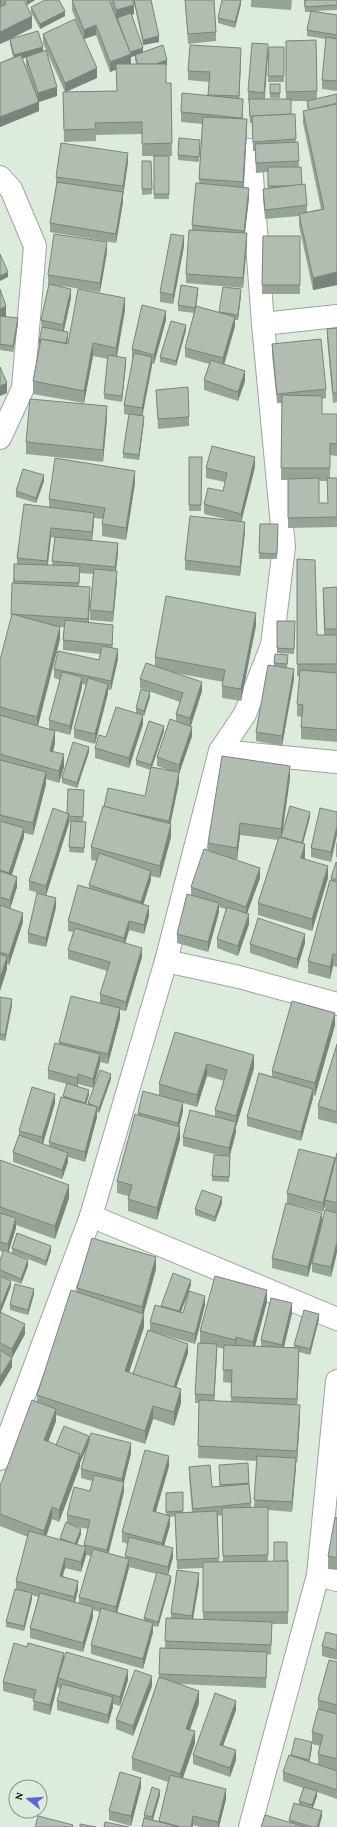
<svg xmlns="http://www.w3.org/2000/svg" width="337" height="1827" viewBox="0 0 337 1827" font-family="'Crimson Pro',serif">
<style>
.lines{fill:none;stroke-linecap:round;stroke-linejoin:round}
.street-casing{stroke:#9aa79a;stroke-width:24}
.street{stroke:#fff;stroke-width:22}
.wall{fill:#97a397;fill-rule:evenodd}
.shaded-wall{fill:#7b847b}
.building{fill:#b0bdb0;stroke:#7b847b}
</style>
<rect width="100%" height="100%" fill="#ddebdd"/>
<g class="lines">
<defs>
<g id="street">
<polyline points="0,177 11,189 35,246 23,388 0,438"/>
<polyline points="263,324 337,316"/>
<polyline points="220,751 337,762"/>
<polyline points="166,961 239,977 337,1004"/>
<polyline points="91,1216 337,1319"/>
<polyline points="0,1459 91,1216 166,961 220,751 245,714 272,645 284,547 263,324 250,150"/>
<polyline points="318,1575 337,1580"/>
<polyline points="250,1827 318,1575 337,1381"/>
</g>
</defs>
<!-- street casing -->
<use href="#street" class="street-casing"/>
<!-- street -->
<use href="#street" class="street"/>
</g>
<!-- wall -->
<g class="wall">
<path d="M 0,0 L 24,0 L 32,28 L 12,38 L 43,51 L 57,96 L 39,102 L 39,111 L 0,127 L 0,63 L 13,57 L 10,44 L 10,40 L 0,44 ZM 26,57 L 26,66 L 32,83 L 22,59 Z"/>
<polygon points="25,0 35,0 27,5"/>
<path d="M 72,0 L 112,8 L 110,0 L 133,0 L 134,14 L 132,15 L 143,52 L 167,65 L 166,66 L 166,83 L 171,83 L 172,156 L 142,156 L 142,134 L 96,135 L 96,141 L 64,142 L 63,92 L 65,92 L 43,43 L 43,34 L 97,78 L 66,92 L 117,91 L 116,69 L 110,72 L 96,35 L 84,39 L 72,10 ZM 135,56 L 135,60 L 136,64 L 131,64 L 131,57 Z"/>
<polygon points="134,0 151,0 159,42 143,45 134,3"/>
<polygon points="185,0 214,0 216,32 216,41 188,44"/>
<polygon points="251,0 292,0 291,10 251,7"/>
<polygon points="304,0 337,0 337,10 315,11 337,15 337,91 322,89 322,80 326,39 307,36 307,30 311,12 305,12"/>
<polygon points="241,4 235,28 218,23 218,18"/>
<polygon points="31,7 65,16 40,29 31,12"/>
<path d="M 316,40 L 317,99 L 337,285 L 313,290 L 299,226 L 299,216 L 265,219 L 263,199 L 263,189 L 268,189 L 268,172 L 256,173 L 255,151 L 253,151 L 252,123 L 250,123 L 249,101 L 248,101 L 248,91 L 268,53 L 265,99 L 286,99 L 286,41 ZM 291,101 L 308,101 L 307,106 L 308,110 L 303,111 L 303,123 L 321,209 L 307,212 L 307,205 L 302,185 L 299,167 L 298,142 L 296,142 L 291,114 Z"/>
<polygon points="269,47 284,47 284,82 268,82"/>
<polygon points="241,58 239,98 243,108 242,119 247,129 244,187 249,198 245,233 247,243 243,288 186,283 186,274 192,230 192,225 199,183 202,124 181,122 181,112 208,96 209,82 188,80 188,71"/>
<rect x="270" y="84" width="10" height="14"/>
<polygon points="200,145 199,162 178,160 178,155"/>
<rect x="154" y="156" width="15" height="43"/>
<polygon points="142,161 151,161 152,194 142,195"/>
<polygon points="128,162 123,196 123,202 116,243 50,232 50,223 56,186 56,177"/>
<polygon points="263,236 300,236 300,294 262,294"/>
<polygon points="184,246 173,304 160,302 160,292"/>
<polygon points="107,252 100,292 62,286 71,298 64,331 68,337 67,344 125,310 117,357 126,363 122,402 104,399 104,394 108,359 93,356 84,403 33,394 33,381 39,348 39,342 42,330 41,320 49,285 48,284 48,275"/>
<polygon points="0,289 6,316 5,317 18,324 13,352 0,350"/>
<polygon points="198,293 196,306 219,312 241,295 238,320 235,320 235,326 224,365 245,381 238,401 204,390 204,380 209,364 185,357 185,348 194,313 178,311 178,305"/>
<polygon points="166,320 154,364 152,364 142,416 144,421 139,460 123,458 123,453 129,415 124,414 124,405 133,359 132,359 132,349"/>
<polygon points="337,328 337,402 333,403 327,339 327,329"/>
<polygon points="186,330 176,366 160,362 160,357"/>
<path d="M 272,344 L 326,389 L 326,398 L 322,399 L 322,414 L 337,414 L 337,456 L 330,455 L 330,478 L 337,478 L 337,527 L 288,528 L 288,480 L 281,480 L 282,403 L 277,403 L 272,354 ZM 319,481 L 327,481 L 328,503 L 319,503 Z"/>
<polygon points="156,390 189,417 189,426 158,429"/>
<polygon points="107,418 103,462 26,454 26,442"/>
<polygon points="189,457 202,457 201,511 189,511"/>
<polygon points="255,467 241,522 245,532 240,576 185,570 185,560 229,520 204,514 204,504 223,491 225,482 206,478 206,468"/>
<polygon points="44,481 36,503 16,497 16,491"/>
<path d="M 135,483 L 126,540 L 102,536 L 102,524 L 103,519 L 94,518 L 92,540 L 118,553 L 116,571 L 117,580 L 113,622 L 90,620 L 90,610 L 93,574 L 80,573 L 79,587 L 90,597 L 89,623 L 113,635 L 112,648 L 118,659 L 111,690 L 108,690 L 108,693 L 95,744 L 74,738 L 74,729 L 86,685 L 82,684 L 82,687 L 70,735 L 55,731 L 55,743 L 53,751 L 64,767 L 59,783 L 46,779 L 46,784 L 33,835 L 24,833 L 24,837 L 12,875 L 17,887 L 10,908 L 23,922 L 9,965 L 7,964 L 7,969 L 0,991 L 0,660 L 11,620 L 14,564 L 17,564 L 17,558 L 49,507 L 49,499 ZM 51,537 L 55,538 L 52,565 L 48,565 ZM 60,627 L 64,627 L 63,640 L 63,650 L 100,654 L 99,660 L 54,669 L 54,678 L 60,680 L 49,720 L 49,729 L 38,726 L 60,639 Z"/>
<polygon points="260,524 278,524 277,559 259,559"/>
<polygon points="297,559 317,635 324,635 323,588 337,587 337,742 301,739 301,727 302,717 297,716 297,704 300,676 297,676"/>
<polygon points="277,621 295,621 294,654 277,653"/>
<polygon points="256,625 241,701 222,698 222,686 223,682 176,673 202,691 191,726 192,736 179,774 179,782 170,824 171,837 160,878 151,876 151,880 143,904 149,916 144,934 129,930 125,943 142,957 126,1011 120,1010 120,1018 108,1064 100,1062 100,1064 93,1088 78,1084 77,1087 89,1095 86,1104 88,1105 88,1103 111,1079 99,1113 97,1112 97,1117 85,1162 68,1157 68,1162 62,1179 13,1162 13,1152 19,1135 19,1131 55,1103 43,1144 49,1146 49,1142 67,1084 48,1079 48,1070 59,1044 59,1042 100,1003 100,994 107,971 68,959 68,950 73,932 68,931 68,921 89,889 89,885 97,861 91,860 91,847 104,807 145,796 150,770 136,765 136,760 164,731 152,767 169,770 157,766 157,757 176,721 176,714 180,702 140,688 140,679 155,666 155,657"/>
<polygon points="288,660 287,668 294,679 282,746 256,741 256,732 274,666 274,663"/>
<polygon points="150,697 144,716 143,715 143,724 129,768 95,758 95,748 106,737 136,713 136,708"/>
<polygon points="89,752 77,788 62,783 62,778"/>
<polygon points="290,778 282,836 310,817 303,844 305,856 305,859 328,878 312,931 258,915 258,903 278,840 240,835 237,860 234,859 260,878 247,914 249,924 238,956 217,948 217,939 226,909 219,907 219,912 208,952 177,943 177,934 191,895 191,887 208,850 208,843"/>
<polygon points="84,795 83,822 86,827 84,853 69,852 71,822 69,822 69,823 46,895 56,907 46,947 28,943 28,933 44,895 29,890 29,881 67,813"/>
<polygon points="337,812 331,862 311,857 311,848"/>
<polygon points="337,842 337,857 336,857 336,844"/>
<polygon points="337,863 337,967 333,966 330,979 308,973 308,961 331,880 331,878"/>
<polygon points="305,943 297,969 250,953 250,944"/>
<polygon points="0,997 12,1005 5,1041 0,1040"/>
<polygon points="335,1025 315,1096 313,1095 313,1098 301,1141 247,1126 247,1117 272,1077 272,1071"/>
<polygon points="175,1032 254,1068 236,1127 236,1132 230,1156 230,1162 229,1182 212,1181 212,1176 218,1155 183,1146 183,1137 215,1117 215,1110 224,1081 207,1076 197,1107 183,1103 183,1111 179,1126 180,1139 157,1220 128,1211 128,1196 117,1193 117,1181 138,1115 138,1113 159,1095 159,1084"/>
<polygon points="337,1044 337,1124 318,1119 318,1106"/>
<polygon points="337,1153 337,1252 331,1277 312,1272 312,1263 317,1242 308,1277 272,1268 272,1258 322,1222 325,1212 325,1205 323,1212 287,1203 287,1193 335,1162"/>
<polygon points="0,1160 69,1198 55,1239 16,1225 16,1228 8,1252 28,1266 21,1284 0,1276 0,1260 3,1252 0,1251 0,1256"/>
<polygon points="222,1203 215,1222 195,1215 195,1209"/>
<polygon points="12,1248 51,1251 46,1266 12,1253"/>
<path d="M 156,1269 L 143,1314 L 144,1327 L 129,1372 L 133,1374 L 150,1331 L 150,1322 L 161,1306 L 191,1285 L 181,1312 L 183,1313 L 205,1305 L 195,1344 L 160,1334 L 188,1353 L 176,1388 L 181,1403 L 174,1426 L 153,1419 L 145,1444 L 56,1415 L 56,1421 L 48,1442 L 56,1445 L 89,1440 L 131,1453 L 124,1482 L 124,1492 L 108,1553 L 125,1558 L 128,1544 L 122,1542 L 122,1532 L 169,1466 L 156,1512 L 166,1515 L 166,1493 L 183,1492 L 183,1512 L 192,1512 L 189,1476 L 189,1467 L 212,1487 L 220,1486 L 219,1471 L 249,1483 L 251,1507 L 254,1507 L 257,1461 L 198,1458 L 199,1403 L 195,1403 L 195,1394 L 202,1343 L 200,1343 L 200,1331 L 267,1302 L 255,1346 L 261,1346 L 261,1340 L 292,1313 L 284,1347 L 294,1347 L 294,1345 L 319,1319 L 310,1355 L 299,1352 L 297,1405 L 300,1417 L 297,1463 L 296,1463 L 292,1512 L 268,1510 L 268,1562 L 288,1561 L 288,1624 L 272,1624 L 271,1655 L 267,1654 L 266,1688 L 179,1684 L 199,1703 L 190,1730 L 195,1743 L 183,1778 L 226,1799 L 219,1827 L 200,1827 L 193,1825 L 193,1827 L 142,1827 L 144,1818 L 144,1815 L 160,1795 L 153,1820 L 159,1821 L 168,1782 L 132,1770 L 132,1758 L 159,1678 L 160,1648 L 165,1648 L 166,1618 L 171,1618 L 171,1613 L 199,1583 L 193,1619 L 203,1620 L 203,1568 L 177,1569 L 175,1516 L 170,1517 L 170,1525 L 164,1546 L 173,1557 L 168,1575 L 171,1581 L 158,1627 L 153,1626 L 153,1632 L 143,1669 L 91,1654 L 91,1645 L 100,1612 L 93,1610 L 93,1617 L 83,1652 L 30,1638 L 30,1628 L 38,1597 L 32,1595 L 32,1599 L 24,1631 L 6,1627 L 6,1622 L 16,1589 L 16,1581 L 28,1537 L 0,1526 L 0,1486 L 37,1401 L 37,1395 L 77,1292 L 77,1288 ZM 217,1347 L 224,1349 L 223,1382 L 231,1383 L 231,1401 L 214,1401 ZM 88,1444 L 81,1469 L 81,1478 L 92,1481 L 90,1491 L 67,1515 L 67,1522 L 60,1538 L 60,1540 L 46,1536 L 52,1519 L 59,1522 L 80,1466 L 80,1463 ZM 222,1515 L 223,1562 L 219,1562 L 218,1516 ZM 77,1527 L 88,1529 L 84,1546 L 77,1545 L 81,1534 ZM 86,1555 L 91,1556 L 79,1597 L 79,1603 L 75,1602 L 78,1590 L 63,1576 L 65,1568 L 81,1572 ZM 129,1567 L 157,1574 L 144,1618 L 144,1620 L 117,1612 Z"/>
<polygon points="0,1276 11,1286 1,1312 25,1334 12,1358 12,1367 0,1387"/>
<polygon points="34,1294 28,1315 10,1310 10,1305"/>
<polygon points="337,1518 337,1570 328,1569 328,1556"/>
<polygon points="337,1635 337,1660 322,1656 322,1646"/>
<polygon points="64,1659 128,1680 120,1706 113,1704 113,1707 108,1724 57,1710 57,1701 60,1689 58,1688 58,1683 50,1715 33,1710 34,1699 3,1691 3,1682"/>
<path d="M 337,1662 L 337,1799 L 317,1792 L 317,1796 L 313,1808 L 322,1816 L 319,1827 L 261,1827 L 289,1822 L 289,1820 L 299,1804 L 299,1801 L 303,1788 L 283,1781 L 283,1772 L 291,1755 L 312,1742 L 312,1732 L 318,1709 L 318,1700 ZM 312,1744 L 320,1746 L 318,1754 L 318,1764 L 309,1762 L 312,1747 Z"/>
<polygon points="152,1686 133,1736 116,1729 116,1720"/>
<polygon points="236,1710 223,1746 236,1760 230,1777 193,1764 193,1755"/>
<polygon points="141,1787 131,1826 109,1820 109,1811"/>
</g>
<!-- shaded-wall -->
<g class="shaded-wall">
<rect x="0" y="0" width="1" height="7"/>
<polygon points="27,0 35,0 27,5"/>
<polygon points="241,0 241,4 235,28 235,22"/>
<polygon points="134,5 134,14 116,20 116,10"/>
<polygon points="65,11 65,16 40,29 40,24"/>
<polygon points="32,16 32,28 0,44 0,32"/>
<polygon points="96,25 96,35 84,39 84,30"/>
<polygon points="159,36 159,42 143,45 143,40"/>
<polygon points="268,44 268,53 264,102 264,93"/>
<polygon points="43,47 43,53 14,61 14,55"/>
<polygon points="143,48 143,53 131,57 131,64 110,72 110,62 129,53"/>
<polygon points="241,48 241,58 239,106 239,96"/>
<polygon points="167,60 167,65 140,75 140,69"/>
<polygon points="97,68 97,78 65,92 65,83"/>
<polygon points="57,87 57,96 39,102 39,111 0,127 0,117 38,102 38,93"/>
<polygon points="243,99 243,108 242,127 242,118"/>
<polygon points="247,119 247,129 243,191 243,182"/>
<polygon points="128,153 128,162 123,196 123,186"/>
<polygon points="249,188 249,198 244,240 244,231"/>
<polygon points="123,192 123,202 116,243 116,234"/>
<polygon points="247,233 247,243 243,288 243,278"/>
<polygon points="184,236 184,246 173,304 173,295"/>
<polygon points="107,242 107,252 100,292 100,283"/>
<polygon points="8,272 8,277 0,281 0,276"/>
<polygon points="337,272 337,285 313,290 313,278"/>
<polygon points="198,288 198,293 195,313 195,308"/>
<polygon points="71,289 71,298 63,334 63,325"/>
<polygon points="241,289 241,295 238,320 238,315"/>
<polygon points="125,298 125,310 116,360 116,348"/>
<polygon points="6,306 6,316 0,319 0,309"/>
<polygon points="166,311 166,320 154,364 154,355"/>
<polygon points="235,317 235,326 223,368 223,358"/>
<polygon points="18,318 18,324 13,352 13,346"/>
<polygon points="186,325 186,330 176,366 176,361"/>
<polygon points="68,332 68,337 65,353 65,347"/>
<polygon points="93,343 93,356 84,403 84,391"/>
<polygon points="152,357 152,366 142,418 142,408"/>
<polygon points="126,358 126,363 122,402 122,396"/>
<polygon points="245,371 245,381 238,401 238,392"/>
<polygon points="7,383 7,393 0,396 0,386"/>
<polygon points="107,406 107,418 103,462 103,450"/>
<polygon points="144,416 144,421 139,460 139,455"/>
<polygon points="255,457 255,467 241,523 241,514"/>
<polygon points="135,471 135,483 126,540 126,528"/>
<polygon points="44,475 44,481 36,503 36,498"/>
<polygon points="94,513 94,522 92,542 92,532"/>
<polygon points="245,522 245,532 240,576 240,567"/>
<polygon points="51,528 51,537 47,570 47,561"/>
<polygon points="118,543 118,553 115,577 115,567"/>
<polygon points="117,571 117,580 113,622 113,612"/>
<polygon points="90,587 90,597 88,629 88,619"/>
<polygon points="256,613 256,625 241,701 241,689"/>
<polygon points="113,625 113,635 112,655 112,645"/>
<polygon points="60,627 60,639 37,729 37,717"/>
<polygon points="118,649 118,659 111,690 111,681"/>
<polygon points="294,669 294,679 282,746 282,736"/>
<polygon points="82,677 82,687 70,735 70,726"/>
<polygon points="202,682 202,691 190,728 190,718"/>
<polygon points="108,684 108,693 95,744 95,734"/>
<polygon points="150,692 150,697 144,716 144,711"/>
<polygon points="143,715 143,724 129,768 129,758"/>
<polygon points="164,726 164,731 151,770 151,765"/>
<polygon points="192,727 192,736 179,774 179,765"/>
<polygon points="55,731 55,743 50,763 50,751"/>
<polygon points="89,747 89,752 77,788 77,783"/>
<polygon points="64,754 64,767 59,783 59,771"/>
<polygon points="290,766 290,778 281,841 281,829"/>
<polygon points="46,772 46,784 33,835 33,823"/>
<polygon points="179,772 179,782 169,831 169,821"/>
<polygon points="310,812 310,817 301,850 301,845"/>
<polygon points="69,814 69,823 46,896 46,886"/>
<polygon points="240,823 240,835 237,860 237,848"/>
<polygon points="171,824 171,837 160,878 160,866"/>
<polygon points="337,826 337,835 331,862 331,852"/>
<polygon points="24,828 24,837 9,882 9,873"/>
<polygon points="305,844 305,856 301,870 301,858"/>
<polygon points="328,866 328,878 312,931 312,919"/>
<polygon points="260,868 260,878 246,916 246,907"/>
<polygon points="151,871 151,880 141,912 141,902"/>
<polygon points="17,877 17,887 10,909 10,900"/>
<polygon points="56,898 56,907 46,947 46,938"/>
<polygon points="219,903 219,912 208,952 208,942"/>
<polygon points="149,906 149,916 144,934 144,925"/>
<polygon points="23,913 23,922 9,965 9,955"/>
<polygon points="249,914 249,924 238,956 238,946"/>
<polygon points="129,921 129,930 124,947 124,938"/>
<polygon points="305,934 305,943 297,969 297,959"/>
<polygon points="142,948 142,957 126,1011 126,1002"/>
<polygon points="333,954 333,966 330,979 330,967"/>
<polygon points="7,957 7,969 0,991 0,979"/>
<polygon points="12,999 12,1005 5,1041 5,1035"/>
<polygon points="120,1008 120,1018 108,1064 108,1054"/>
<polygon points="335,1013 335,1025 315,1096 315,1083"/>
<polygon points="100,1054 100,1064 93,1088 93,1079"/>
<polygon points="254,1055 254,1068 236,1127 236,1132 229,1158 229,1148 236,1124 236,1116"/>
<polygon points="207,1064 207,1076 197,1107 197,1095"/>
<polygon points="78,1074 78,1084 77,1087 77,1078"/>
<polygon points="111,1074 111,1079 99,1113 99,1108"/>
<polygon points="313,1089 313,1098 301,1141 301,1132"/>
<polygon points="89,1090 89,1095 85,1108 85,1103"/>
<polygon points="55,1094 55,1103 42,1147 42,1137"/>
<polygon points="183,1102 183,1111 178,1132 178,1123"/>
<polygon points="97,1107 97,1117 85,1162 85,1152"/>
<polygon points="180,1127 180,1139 157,1220 157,1208"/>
<polygon points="68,1153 68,1162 62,1179 62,1170"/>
<polygon points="335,1158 335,1168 325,1200 325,1205 323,1212 323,1203"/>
<polygon points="69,1185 69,1198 55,1239 55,1226"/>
<polygon points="222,1197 222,1203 215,1222 215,1217"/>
<polygon points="322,1213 322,1222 308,1277 308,1267"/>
<polygon points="16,1218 16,1228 8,1254 8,1244"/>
<polygon points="337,1242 337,1252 331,1277 331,1267"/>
<polygon points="51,1246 51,1251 46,1266 46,1261"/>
<polygon points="156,1257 156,1269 142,1320 142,1307"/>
<polygon points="28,1260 28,1266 21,1284 21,1279"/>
<polygon points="191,1280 191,1285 178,1320 178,1314"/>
<polygon points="11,1281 11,1286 0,1314 0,1308"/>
<polygon points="34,1289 34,1294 28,1315 28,1310"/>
<polygon points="267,1290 267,1302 253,1354 253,1342"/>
<polygon points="205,1296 205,1305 195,1344 195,1334"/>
<polygon points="292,1303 292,1313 282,1355 282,1345"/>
<polygon points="144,1314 144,1327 125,1385 125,1371"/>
<polygon points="319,1314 319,1319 310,1355 310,1349"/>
<polygon points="25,1324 25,1334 12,1358 12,1349"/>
<polygon points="236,1337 236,1349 235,1352 235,1340"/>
<polygon points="188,1344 188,1353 173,1397 173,1388"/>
<polygon points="217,1344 217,1354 214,1405 214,1395"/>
<polygon points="299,1348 299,1360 297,1411 297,1399"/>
<polygon points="12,1358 12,1367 0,1387 0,1377"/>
<polygon points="181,1389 181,1403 174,1426 174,1412"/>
<polygon points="300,1405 300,1417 297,1463 297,1451"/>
<polygon points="153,1406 153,1419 145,1444 145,1431"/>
<polygon points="56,1409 56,1421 44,1453 44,1440"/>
<polygon points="89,1436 89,1442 80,1463 80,1458"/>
<polygon points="131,1443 131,1453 122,1489 122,1479"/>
<polygon points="80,1454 80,1466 59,1522 59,1510"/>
<polygon points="169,1456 169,1466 153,1521 153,1511"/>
<polygon points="296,1458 296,1468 292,1512 292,1502"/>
<polygon points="124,1482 124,1492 107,1560 107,1550"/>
<polygon points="52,1507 52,1519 44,1543 44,1531"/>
<polygon points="170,1516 170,1525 162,1553 162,1543"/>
<polygon points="81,1529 81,1534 75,1550 75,1544"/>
<polygon points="86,1547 86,1556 81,1572 81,1562"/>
<polygon points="173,1548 173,1557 168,1576 168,1567"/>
<polygon points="65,1558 65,1568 60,1585 60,1576"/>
<polygon points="129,1559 129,1568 116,1617 116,1607"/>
<polygon points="199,1573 199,1583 192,1625 192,1616"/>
<polygon points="171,1576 171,1581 158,1627 158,1622"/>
<polygon points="78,1581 78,1590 74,1606 74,1597"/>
<polygon points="32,1593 32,1599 24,1631 24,1626"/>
<polygon points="93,1607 93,1617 83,1652 83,1643"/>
<polygon points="153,1623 153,1632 143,1669 143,1659"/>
<polygon points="64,1653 64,1662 58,1678 58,1683 50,1715 50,1705"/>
<polygon points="128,1670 128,1680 120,1706 120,1697"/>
<polygon points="152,1676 152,1686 133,1736 133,1726"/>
<polygon points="199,1691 199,1703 186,1741 186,1729"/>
<polygon points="113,1697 113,1707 108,1724 108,1715"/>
<polygon points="236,1701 236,1710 220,1754 220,1745"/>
<polygon points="195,1731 195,1743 180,1786 180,1774"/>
<polygon points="312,1742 312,1747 309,1765 309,1760"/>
<polygon points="236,1750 236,1760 230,1777 230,1768"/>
<polygon points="141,1778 141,1787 131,1826 131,1816"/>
<polygon points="226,1789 226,1799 219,1827 218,1827 218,1822"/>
<polygon points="160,1790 160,1795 152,1822 152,1817"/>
<polygon points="317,1791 317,1796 312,1810 312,1805"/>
<polygon points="322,1811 322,1816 319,1827 317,1827"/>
<polygon points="193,1816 193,1827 191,1827"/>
</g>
<!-- building -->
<g class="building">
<polygon points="4,0 24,0 32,16 0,32 0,7 6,4"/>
<polygon points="45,0 59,0 65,11 40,24 31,7"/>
<polygon points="72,0 109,0 131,54 110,62 96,25 84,30"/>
<polygon points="113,0 133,0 134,5 116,10"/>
<polygon points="134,0 151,0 159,36 143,40"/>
<polygon points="185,0 214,0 216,32 188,34"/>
<polygon points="222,0 241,0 235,22 218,18"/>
<polygon points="305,0 337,0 337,5 305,7"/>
<polygon points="311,11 337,15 337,35 307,30"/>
<polygon points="131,13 143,48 130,52 117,18"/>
<polygon points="75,19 97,68 65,83 43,34"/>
<polygon points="38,31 43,47 14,55 10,39"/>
<polygon points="326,37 337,39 337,81 322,80"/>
<polygon points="316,40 317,91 286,92 286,41"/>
<polygon points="252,43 268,44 264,93 248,91"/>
<polygon points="163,45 167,60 156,64 138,64 135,55"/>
<polygon points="190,45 241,48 239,96 208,95 210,72 188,71"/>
<polygon points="269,47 284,47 284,76 268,76"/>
<polygon points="46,50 57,87 38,93 26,57"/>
<polygon points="21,55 39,102 0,117 0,63"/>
<polygon points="116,64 166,64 166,83 171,83 172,143 142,144 142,122 95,123 96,129 64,130 63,92 117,91"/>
<rect x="270" y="84" width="10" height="9"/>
<polygon points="182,93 243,99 242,118 181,112"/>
<polygon points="337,94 337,103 309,110 307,101"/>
<polygon points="249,99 291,99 291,114 252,116 252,117 250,117"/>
<polygon points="337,104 337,272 313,278 299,214 324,209 303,111"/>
<polygon points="295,114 296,139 253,142 252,116"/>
<polygon points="203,117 247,119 243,182 199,179"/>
<polygon points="179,138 200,140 199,157 178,155"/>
<polygon points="298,142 299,161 256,163 255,144"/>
<polygon points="61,143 128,153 123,186 56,177"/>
<rect x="154" y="156" width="15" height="38"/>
<polygon points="142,161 151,161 152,189 142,189"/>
<polygon points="268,167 301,167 302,185 291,186 268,186"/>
<polygon points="57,182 123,192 116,234 50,223"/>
<polygon points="196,183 249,188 244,231 192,225"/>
<polygon points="305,184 307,205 265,210 263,189"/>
<polygon points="189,230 247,233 243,278 186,274"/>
<polygon points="54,234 107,242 100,283 48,275"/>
<polygon points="171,234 184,236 173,295 160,292"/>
<polygon points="263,236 300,236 300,285 262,285"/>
<polygon points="0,254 8,272 0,276"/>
<polygon points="49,284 71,289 63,325 41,320"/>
<polygon points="181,285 198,288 195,308 178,305"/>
<polygon points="223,287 241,289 238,315 219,312"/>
<polygon points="0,289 6,306 0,309"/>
<polygon points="78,289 125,298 116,348 93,343 84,391 33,381 41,339 68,344"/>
<polygon points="142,305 166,311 154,355 132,349"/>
<polygon points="196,306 235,317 223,358 185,348"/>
<polygon points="0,316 18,318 13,346 0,344"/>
<polygon points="171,321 186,325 176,361 160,357"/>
<polygon points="42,327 68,332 66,343 41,339 40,342 39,342"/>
<polygon points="337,328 337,393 333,393 327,329"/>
<polygon points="321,339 326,389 277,394 272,344"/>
<polygon points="134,353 152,357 142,408 124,405"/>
<polygon points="108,355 126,358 122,396 104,394"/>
<polygon points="211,360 245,371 238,392 204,380"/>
<polygon points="0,367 7,383 0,386"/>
<polygon points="188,387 189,417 158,419 156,390"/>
<polygon points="282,395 322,396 322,414 337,414 337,444 330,443 330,468 281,468"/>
<polygon points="30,399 107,406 103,450 26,442"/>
<polygon points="129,414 144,416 139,455 123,453"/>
<polygon points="212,446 255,457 241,514 204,504 208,488 223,491 227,473 206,468"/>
<polygon points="189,457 202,457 201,505 189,505"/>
<polygon points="55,458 135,471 126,528 102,524 105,508 49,499"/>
<polygon points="23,469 44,475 36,498 16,491"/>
<polygon points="319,478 319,503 328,503 327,478 337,478 337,517 288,518 288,479"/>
<polygon points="24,504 94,513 92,532 51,528 47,561 17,558"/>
<polygon points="190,516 245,522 240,567 185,560"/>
<polygon points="260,524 278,524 277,554 259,553"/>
<polygon points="55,537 118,543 115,567 52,561"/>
<polygon points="297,559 315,560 317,635 337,635 337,664 297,664"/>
<polygon points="14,564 80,566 79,583 14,581"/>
<polygon points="94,569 117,571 113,612 90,610"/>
<polygon points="12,583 90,587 88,619 11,614"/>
<polygon points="337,587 337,629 325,629 323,588"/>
<polygon points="166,596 256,613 241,689 222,686 225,670 155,657"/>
<polygon points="12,614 60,627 37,717 0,707 0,660"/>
<polygon points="65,620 113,625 112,645 63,640"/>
<polygon points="277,621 295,621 294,649 277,648"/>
<polygon points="102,646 118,649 111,681 54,669 58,651 99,660"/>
<polygon points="275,654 288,655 287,664 274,663"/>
<polygon points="146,663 202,682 190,718 176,714 183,693 140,679"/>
<polygon points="268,665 294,669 282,736 256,732"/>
<polygon points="300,670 337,673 337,730 301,727 303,705 297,704"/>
<polygon points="62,672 82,677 70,726 49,720"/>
<polygon points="88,678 108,684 95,734 74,729"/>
<polygon points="141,689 150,692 144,711 136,708"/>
<polygon points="116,707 143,715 129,758 95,748 99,735 106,737"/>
<polygon points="0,715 55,731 50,751 64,754 59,771 0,754"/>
<polygon points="170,719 192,727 179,765 157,757"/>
<polygon points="149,721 164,726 151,765 136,760"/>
<polygon points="73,742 89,747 77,783 62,778"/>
<polygon points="222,756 290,766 281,829 240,823 237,848 208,843"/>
<polygon points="0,760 46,772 33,823 0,815"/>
<polygon points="151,767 179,772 169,821 126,812 104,807 108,788 145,796"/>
<polygon points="68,789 84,790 83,817 69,816 69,814 67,813"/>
<polygon points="103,806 171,824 160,866 91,847"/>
<polygon points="290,806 310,812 302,843 281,837"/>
<polygon points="53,808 69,814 46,886 29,881"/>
<polygon points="320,808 337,812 337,826 331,852 311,848"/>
<polygon points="0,821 24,828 9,873 0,870"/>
<polygon points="71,821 86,822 84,848 69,847"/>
<polygon points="279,837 305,844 301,858 328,866 312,919 258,903"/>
<polygon points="204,849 260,868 246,907 191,887"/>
<polygon points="99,853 151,871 141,902 89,885"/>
<polygon points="336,862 337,863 337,880 331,878"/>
<polygon points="0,871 17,877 10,900 0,897"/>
<polygon points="330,880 337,882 337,955 333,954 330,967 308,961"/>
<polygon points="78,885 149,906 144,925 129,921 124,938 68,921"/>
<polygon points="37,893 56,898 46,938 28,933"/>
<polygon points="187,894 219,903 208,942 177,934"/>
<polygon points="0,905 23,913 9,955 0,952"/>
<polygon points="227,907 249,914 238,946 217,939"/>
<polygon points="258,918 305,934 297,959 250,944"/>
<polygon points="75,928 142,948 126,1002 100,994 110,962 68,950"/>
<polygon points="0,954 7,957 0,979"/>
<polygon points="71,996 120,1008 108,1054 59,1042"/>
<polygon points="0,997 12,999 5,1035 0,1034"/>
<polygon points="292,1001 335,1013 315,1083 272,1071"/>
<polygon points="175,1032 254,1055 236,1116 215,1110 227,1070 207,1064 197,1095 159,1084"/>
<polygon points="55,1043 100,1054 93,1079 78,1074 77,1078 48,1070"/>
<polygon points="337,1044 337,1112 318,1106"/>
<polygon points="100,1070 111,1074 99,1108 88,1103"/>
<polygon points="259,1073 313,1089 301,1132 247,1117"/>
<polygon points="67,1083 89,1090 85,1103 63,1096"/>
<polygon points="32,1087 55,1094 42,1137 19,1131"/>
<polygon points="143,1091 183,1102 178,1123 138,1113"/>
<polygon points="61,1097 97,1107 85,1152 49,1142"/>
<polygon points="190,1110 236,1122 229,1148 183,1137"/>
<polygon points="135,1114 180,1127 157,1208 128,1199 132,1185 117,1181"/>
<polygon points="19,1135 68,1153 62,1170 13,1152"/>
<polygon points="299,1149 335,1158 323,1203 287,1193"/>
<polygon points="337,1153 337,1203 325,1200"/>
<polygon points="214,1155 230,1156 229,1177 212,1176"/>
<polygon points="0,1160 69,1185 55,1226 0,1207"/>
<polygon points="202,1190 222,1197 215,1217 195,1209"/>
<polygon points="286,1203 322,1213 308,1267 272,1258"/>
<polygon points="325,1210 337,1213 337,1242 331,1267 312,1263"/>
<polygon points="0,1213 16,1218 8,1244 0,1242"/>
<polygon points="17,1233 51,1246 46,1261 12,1248"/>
<polygon points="92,1238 156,1257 142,1307 77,1288"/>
<polygon points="4,1250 28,1260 21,1279 0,1270 0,1260"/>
<polygon points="173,1273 191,1280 179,1311 161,1306"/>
<polygon points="0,1276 11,1281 0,1308"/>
<polygon points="215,1276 267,1290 253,1342 236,1337 235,1340 200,1331"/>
<polygon points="15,1284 34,1289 28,1310 10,1305"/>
<polygon points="71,1290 144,1314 125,1371 181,1389 174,1412 153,1406 145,1431 37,1395"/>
<polygon points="189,1291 205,1296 195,1334 150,1322 155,1305 183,1313"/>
<polygon points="271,1298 292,1303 282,1345 261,1340"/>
<polygon points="304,1310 319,1314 310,1349 294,1345"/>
<polygon points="0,1312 25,1324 12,1349 0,1343"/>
<polygon points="148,1330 188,1344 174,1387 133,1374"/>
<polygon points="198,1343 217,1344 214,1395 195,1394"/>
<polygon points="224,1345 299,1348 297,1399 231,1397 232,1370 223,1370"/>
<polygon points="0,1350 12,1358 0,1377"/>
<polygon points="32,1400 56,1409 44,1440 80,1454 59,1510 52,1507 44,1531 0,1514 0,1486"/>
<polygon points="199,1400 300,1405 297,1451 198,1446"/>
<polygon points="64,1426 89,1436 80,1458 80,1454 56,1445"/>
<polygon points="91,1433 131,1443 122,1479 81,1469"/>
<polygon points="145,1450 169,1456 153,1511 170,1516 162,1543 122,1532"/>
<polygon points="257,1456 296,1458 292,1502 254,1500"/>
<polygon points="248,1463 249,1483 220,1485 219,1465"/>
<polygon points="210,1465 212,1487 249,1484 251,1503 193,1509 189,1467"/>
<polygon points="94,1475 124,1482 107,1550 84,1545 90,1520 67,1515 74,1487 90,1491"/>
<polygon points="183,1492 183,1511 166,1512 166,1493"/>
<polygon points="268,1507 268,1555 223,1556 222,1508"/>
<polygon points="217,1511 219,1558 177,1560 175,1513"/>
<polygon points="335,1517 337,1518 337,1558 328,1556"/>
<polygon points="66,1522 81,1529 75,1544 60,1538"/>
<polygon points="29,1531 86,1547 81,1562 65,1558 60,1576 78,1581 74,1597 16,1581"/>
<polygon points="129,1537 173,1548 168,1567 125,1556"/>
<polygon points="274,1542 287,1542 287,1561 274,1562"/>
<polygon points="93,1549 129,1559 116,1607 79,1597"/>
<polygon points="288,1561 288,1612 203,1612 203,1562"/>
<polygon points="177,1570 199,1573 192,1616 171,1613"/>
<polygon points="157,1572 171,1576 158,1622 144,1618"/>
<polygon points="15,1589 32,1593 24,1626 6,1622"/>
<polygon points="40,1593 93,1607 83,1643 30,1628"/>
<polygon points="101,1608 153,1623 143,1659 91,1645"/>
<polygon points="166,1618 272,1622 271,1645 165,1641"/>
<polygon points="326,1632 337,1635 337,1650 322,1646"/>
<polygon points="14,1643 27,1647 28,1643 64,1653 50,1705 33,1701 36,1690 3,1682"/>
<polygon points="160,1648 267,1652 266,1678 159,1674"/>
<polygon points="66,1652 128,1670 120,1697 58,1678"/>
<polygon points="329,1660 337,1662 337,1705 318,1700"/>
<polygon points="135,1670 152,1676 133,1726 116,1720"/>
<polygon points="159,1677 199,1691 186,1729 195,1731 180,1774 132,1758"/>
<polygon points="62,1684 113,1697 108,1715 57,1701"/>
<polygon points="215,1693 236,1701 220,1745 236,1750 230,1768 193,1755"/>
<polygon points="318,1709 337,1714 337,1759 318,1754 323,1735 312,1732"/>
<polygon points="295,1738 312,1742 309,1760 291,1755"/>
<polygon points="289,1755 337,1771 337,1790 283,1772"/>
<polygon points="120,1772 141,1778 131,1816 109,1811"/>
<polygon points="170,1775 226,1789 218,1822 193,1816 191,1827 181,1827 159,1821"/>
<polygon points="152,1787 160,1790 152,1817 144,1815"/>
<polygon points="304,1787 317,1791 312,1805 299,1801"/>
<polygon points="294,1803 322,1811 317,1827 312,1827 289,1820"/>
<polygon points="265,1815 305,1827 261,1827"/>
<polygon points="38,1816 73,1825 72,1827 35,1827"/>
<polygon points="144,1818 179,1827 142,1827"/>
<polygon points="105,1822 129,1827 104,1827"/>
<polygon points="80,1824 96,1827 80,1827"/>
</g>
<!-- north arrow -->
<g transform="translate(28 1799) rotate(287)"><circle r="19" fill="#ddebdd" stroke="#889389"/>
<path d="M0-3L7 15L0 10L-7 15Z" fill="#5867dd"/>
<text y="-6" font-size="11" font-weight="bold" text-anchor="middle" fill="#090e0a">N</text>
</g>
</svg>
